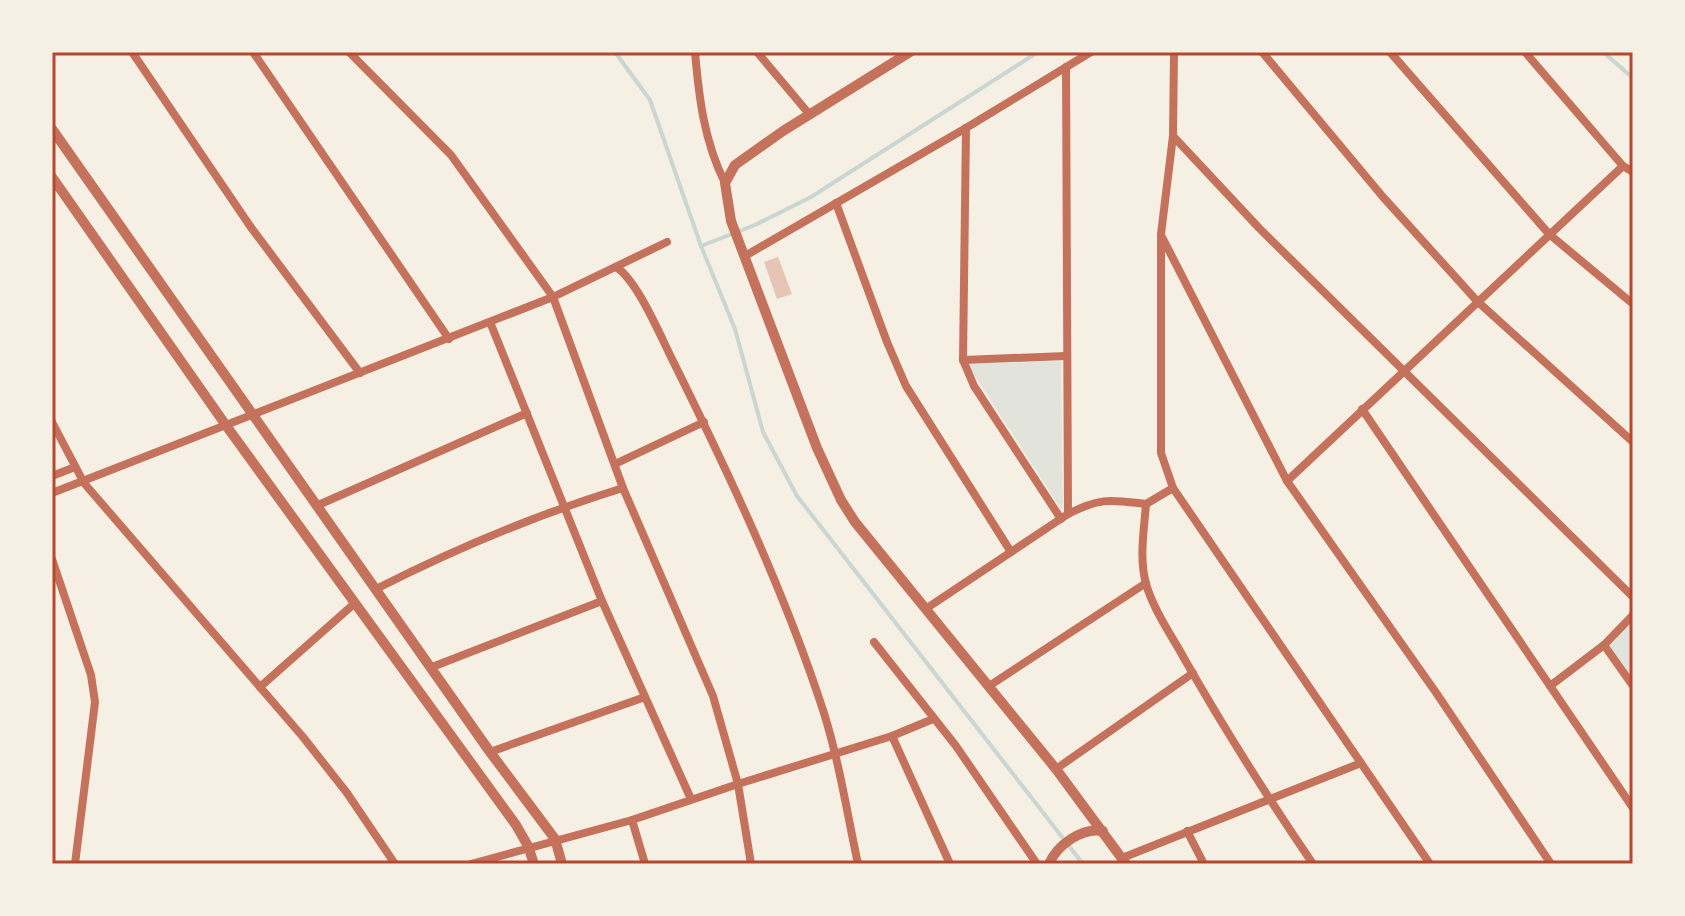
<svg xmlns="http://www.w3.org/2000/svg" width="1685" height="916" viewBox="0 0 1685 916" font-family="Montserrat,sans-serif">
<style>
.green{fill:#e2e4dc}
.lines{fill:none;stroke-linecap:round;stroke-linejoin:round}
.stream{stroke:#c9d6d2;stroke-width:4}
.building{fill:#e6c5b7}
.minor{stroke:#c5725c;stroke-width:8}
.tertiary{stroke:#c5725c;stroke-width:10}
.neatline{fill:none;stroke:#b5482f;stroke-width:3}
</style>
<rect width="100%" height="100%" fill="#f6efe4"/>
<!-- green -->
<g class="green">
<polygon points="1061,361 1063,512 967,364"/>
<polygon points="1633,621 1633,680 1608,646"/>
</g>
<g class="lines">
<!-- stream -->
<g class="stream">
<polyline points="615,52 650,100 701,246 735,329 763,432 797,496 1083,864"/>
<polyline points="1603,52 1633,78"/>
<polyline points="701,246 755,225 811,197 1038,52"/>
</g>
</g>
<!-- building -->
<polygon class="building" points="778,257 792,294 777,299 764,262"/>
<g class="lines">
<!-- minor -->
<g class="minor">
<polyline points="132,52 250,226 360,373"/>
<polyline points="253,52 449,339"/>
<polyline points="349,52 451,155 553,297 623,488 713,696 738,784 751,864"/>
<path d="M 695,52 C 699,98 704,141 725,183"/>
<polyline points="757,52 810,115"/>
<polyline points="1174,52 1173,136 1161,234 1161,453 1173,488 1430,864"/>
<polyline points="1262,52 1383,197 1477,301 1633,442"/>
<polyline points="1390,52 1549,234 1633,304"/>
<polyline points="1525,52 1623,166 1633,172"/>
<polyline points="1066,67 1068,514"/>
<polyline points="966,128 963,360 974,386 1061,519"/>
<polyline points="1173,136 1259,228 1633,597"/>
<polyline points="836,203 887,342 906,386 1011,552"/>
<polyline points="1162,237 1287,481 1437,694 1551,864"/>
<polyline points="745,256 966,128 1091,52"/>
<path d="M 616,267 C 637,280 660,335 672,359 C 728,472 784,590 823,710 C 839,760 847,813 858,864"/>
<polyline points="490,322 602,601 691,799"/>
<polyline points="963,360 1066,356"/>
<polyline points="1362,409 1633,808"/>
<polyline points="52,422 84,483 303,737 347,793 395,864"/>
<polyline points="615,464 704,422"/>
<polyline points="52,476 75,467"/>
<polyline points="1287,481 1623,166"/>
<path d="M 1173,488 L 1146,504 C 1144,530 1139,558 1146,584 C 1154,611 1172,636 1185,660 C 1225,730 1268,798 1313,864"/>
<polyline points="52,493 553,297 667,242"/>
<polyline points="316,506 527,413"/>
<polyline points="52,559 91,675 95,702 75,864"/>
<path d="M 376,589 C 455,549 538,514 623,488"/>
<path d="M 927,608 L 1068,514 C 1101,497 1111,500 1146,504"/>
<polyline points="874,642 956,746 1037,864"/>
<polyline points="1604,645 1633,686"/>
<polyline points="432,667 602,601"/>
<polyline points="989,686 1146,583"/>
<polyline points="1550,686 1604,645 1633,615"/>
<polyline points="260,687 355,603"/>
<polyline points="892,736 950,864"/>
<polyline points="490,752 645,697"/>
<polyline points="1056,769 1193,673"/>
<polyline points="632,820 645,864"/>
<polyline points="1187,831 1204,864"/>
<polyline points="1122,858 1361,763"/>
<polyline points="471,864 632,820 738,784 892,736 933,719"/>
</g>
<!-- tertiary -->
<g class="tertiary">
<polyline points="910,52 783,131 735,165 725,183 731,221 817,448 841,500 855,522 1056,769 1126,864"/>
<polyline points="52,129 490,752 555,839 562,864"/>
<polyline points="52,177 225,424 516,825 528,846 534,864"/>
<path d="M 1049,864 C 1057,845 1082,827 1103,831"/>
</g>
</g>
<!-- border -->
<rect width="1685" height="916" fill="none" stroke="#f6efe4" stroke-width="108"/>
<rect x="54" y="54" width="1577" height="808" class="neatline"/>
</svg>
